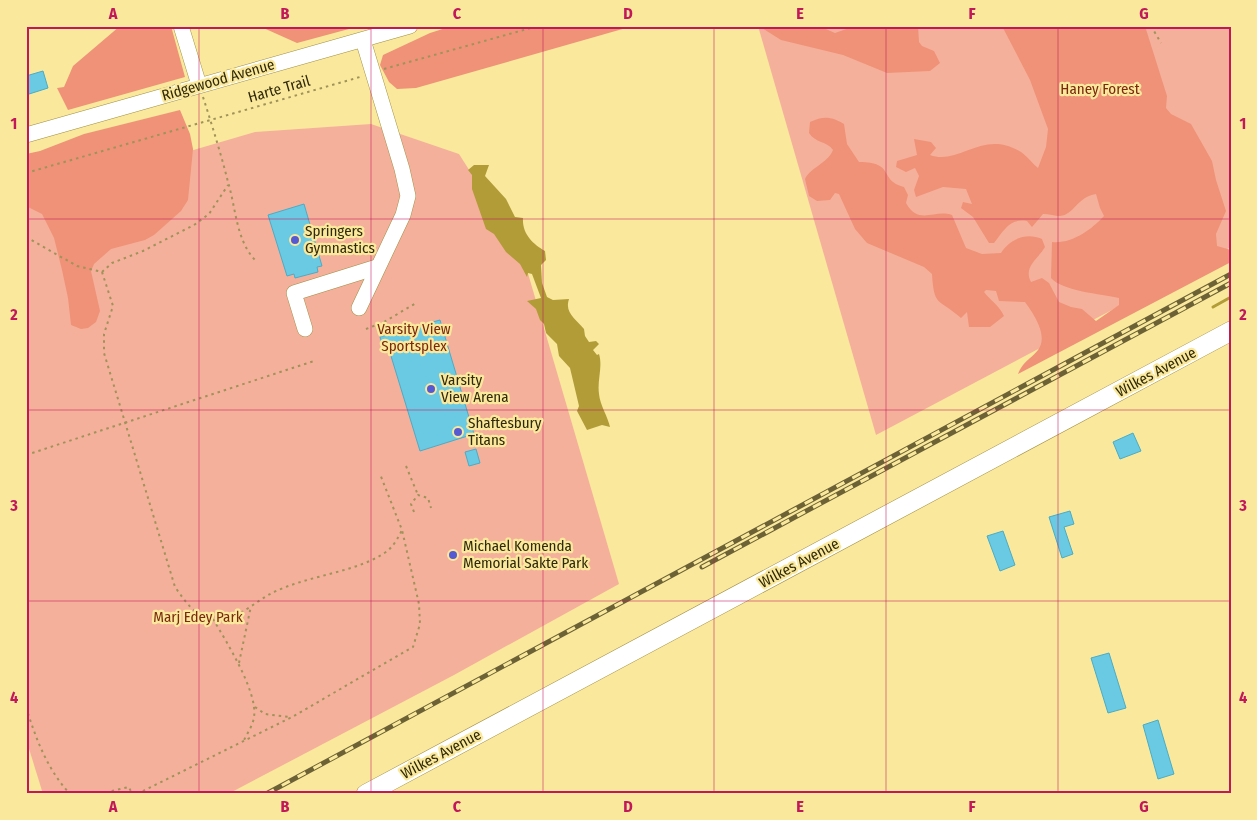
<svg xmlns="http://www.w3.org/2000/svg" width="1257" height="820" viewBox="0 0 1257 820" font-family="'Fira Sans Condensed',sans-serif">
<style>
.green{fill:#f5b09b}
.forest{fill:#ef9277}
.water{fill:#b19c38}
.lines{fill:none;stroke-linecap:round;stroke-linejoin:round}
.stream{stroke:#b19c38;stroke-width:3}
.building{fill:#6acae4;stroke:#4aacc5}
.minor-casing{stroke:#9f8e43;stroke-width:16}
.major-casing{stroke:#9f8e43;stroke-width:20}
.path{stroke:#9f935a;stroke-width:2;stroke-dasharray:2.5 4;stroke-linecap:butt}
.minor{stroke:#fff;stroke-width:15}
.major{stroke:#fff;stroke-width:19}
.rail-casing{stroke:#6c6235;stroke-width:5}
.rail{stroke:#fae99c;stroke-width:3;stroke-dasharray:9;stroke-linecap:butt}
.grid{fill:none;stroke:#c2185b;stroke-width:1;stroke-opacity:0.55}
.poi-dot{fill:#565ad2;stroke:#fae99c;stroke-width:2}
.labels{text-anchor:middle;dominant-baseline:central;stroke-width:4.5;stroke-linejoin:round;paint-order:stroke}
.street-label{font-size:15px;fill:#302909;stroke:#fae99c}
.park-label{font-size:15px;fill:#7a280e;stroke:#fae99c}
.poi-label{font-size:15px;fill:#302909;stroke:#fae99c;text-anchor:start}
.neatline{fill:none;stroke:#c2185b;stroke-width:2}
.grid-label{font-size:16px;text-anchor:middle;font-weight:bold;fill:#c2185b}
</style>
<rect width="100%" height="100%" fill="#fae99c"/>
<!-- green -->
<g class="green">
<polygon points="758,26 1231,26 1231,247 876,435"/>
<polygon points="371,124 459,154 522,253 619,584 454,675 228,794 43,794 26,739 26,199 255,132"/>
</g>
<!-- forest -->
<g class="forest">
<polygon points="120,26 171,26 185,77 68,110 57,88 64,87 73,66"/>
<polygon points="259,26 360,26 297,43"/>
<polygon points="452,26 633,26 416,88 397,89 389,82 380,65 383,55 430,33"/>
<polygon points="759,26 819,26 835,33 855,26 918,26 919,42 922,46 934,51 940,63 930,71 887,73 843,55 781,40"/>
<path d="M 1002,26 L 1145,26 L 1167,96 L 1166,108 L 1171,114 L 1191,124 L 1212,161 L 1216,180 L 1226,211 L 1216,234 L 1217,246 L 1231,250 L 1231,262 L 1018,374 C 1024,360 1030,360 1038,350 C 1049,336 1033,313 1025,302 L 999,301 L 996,291 L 986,290 L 984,292 C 991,301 999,305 1004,316 L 990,327 L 969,327 L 967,312 L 961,318 C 938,298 934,307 932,274 L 924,267 L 867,243 L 855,229 L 839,194 L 835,193 L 830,200 L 817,201 L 809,196 L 805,179 C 811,167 828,163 833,150 C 827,141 815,143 809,133 L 810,122 C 823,116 831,116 844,124 L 847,144 L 859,162 C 896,162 878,180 904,187 L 908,195 L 906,203 C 919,226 934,209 952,215 L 966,248 L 982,254 L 1001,253 C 1010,239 1026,232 1042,239 L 1045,247 C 1038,259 1023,267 1031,282 L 1042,278 L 1049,283 L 1059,302 L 1071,307 L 1082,309 L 1096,321 L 1119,305 L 1119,298 C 1101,294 1062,291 1051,278 L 1052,242 C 1072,244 1091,230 1104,216 L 1100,208 L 1096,194 C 1077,197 1074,215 1060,216 C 1055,216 1049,214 1043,214 L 1032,227 L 1027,221 C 1010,218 1004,230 994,243 L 989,243 L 973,217 L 961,208 L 963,202 L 972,204 L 966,189 L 943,187 L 916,197 L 914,190 L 919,176 L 915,168 L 906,172 L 896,167 L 897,161 L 917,155 L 914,139 L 931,142 L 936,148 L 930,155 C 959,166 983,128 1021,152 C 1027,156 1033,164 1038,168 L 1046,147 L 1048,129 L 1030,80 Z"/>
<polygon points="180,110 190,134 193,149 188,200 181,211 154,235 145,240 111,249 94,264 91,271 100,311 96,322 88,328 81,329 71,325 68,298 62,270 54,238 42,214 26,206 26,154 40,151 84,134"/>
</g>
<!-- water -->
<path class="water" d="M 474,165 L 489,165 L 485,176 L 506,199 L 515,217 L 523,218 C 522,234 533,244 545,251 L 546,260 L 541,265 L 542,283 L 547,297 L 553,300 L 569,299 C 564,313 577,320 584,329 L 585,336 L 589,342 L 596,341 L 599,344 L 593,350 L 597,355 L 599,354 C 603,367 597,380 599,394 C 600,405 608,417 610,427 L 602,425 L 587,430 L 577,411 L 579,406 L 570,368 L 559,356 L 557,344 L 546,333 L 544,324 L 540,320 L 536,309 L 527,301 L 541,298 L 532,274 L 528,273 L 527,277 L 520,264 L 506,252 L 494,234 L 486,229 L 472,189 L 472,175 L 468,170 Z"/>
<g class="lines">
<!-- stream -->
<polyline class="stream" points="1213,307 1231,297"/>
</g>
<!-- building -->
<g class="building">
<polygon points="43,71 48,88 26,95 26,76"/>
<polygon points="304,204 322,266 317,267 318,272 295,278 294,274 287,276 268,215"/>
<polygon points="440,320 474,434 420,451 387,343 382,344 380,337"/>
<polygon points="1133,433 1141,451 1120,459 1113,442"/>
<polygon points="476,449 480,463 469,466 465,452"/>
<polygon points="1070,511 1074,524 1064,527 1073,554 1062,558 1049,517"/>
<polygon points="1003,531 1015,565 1000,571 987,536"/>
<polygon points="1109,653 1126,708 1108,713 1091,658"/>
<polygon points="1158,720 1174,774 1158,779 1143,725"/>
</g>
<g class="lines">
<defs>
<g id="minor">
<polyline points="181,26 199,85"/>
<polyline points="26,135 410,26"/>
<polyline points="359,308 403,215 408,196 402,169 363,40"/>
<polyline points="305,329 294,293 377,267"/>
</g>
<polyline id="major" points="366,794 1231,331"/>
</defs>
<!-- minor casing -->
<use href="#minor" class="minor-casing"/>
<!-- major casing -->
<use href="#major" class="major-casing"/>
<!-- path -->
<g class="path">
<polyline points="1151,26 1161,43"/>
<polyline points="384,69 538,26"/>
<path d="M 203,97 C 212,125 221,154 228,182 C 236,208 236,241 256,261"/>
<polyline points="26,173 360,77"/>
<polyline points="26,237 77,266 102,272"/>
<path d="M 102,272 L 113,306 L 104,334 L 104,353 L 175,587 C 186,602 196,619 218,620 C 237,620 256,601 272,593 C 304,577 343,574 374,559 C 390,551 394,546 402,530 L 380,474"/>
<polyline points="102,272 112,263 143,251 194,225 209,214 228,185"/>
<polyline points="366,329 384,322 416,303"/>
<polyline points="26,455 314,361"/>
<polyline points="406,466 418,495"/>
<polyline points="414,512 411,504 418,495 428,498 431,508"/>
<path d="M 213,619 C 226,641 258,692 254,717 C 253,725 247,734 243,742"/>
<polyline points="239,663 251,606"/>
<path d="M 26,707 C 36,739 47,769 70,794"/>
<polyline points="255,707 265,714 289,717"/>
<polyline points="99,794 129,787 132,794"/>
<polyline points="137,794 292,717 413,647 420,624 419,604 402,530"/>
</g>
<!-- minor -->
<use href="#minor" class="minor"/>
<!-- major -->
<use href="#major" class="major"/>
<defs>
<g id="rail">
<polyline points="702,567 1231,283"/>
<polyline points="266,794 1231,274"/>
</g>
</defs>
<!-- rail casing -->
<use href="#rail" class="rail-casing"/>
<!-- rail -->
<use href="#rail" class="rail"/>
</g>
<!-- grid -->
<path class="grid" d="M 199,26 L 199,794M 371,26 L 371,794M 543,26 L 543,794M 714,26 L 714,794M 886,26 L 886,794M 1058,26 L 1058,794M 26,219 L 1231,219M 26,410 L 1231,410M 26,601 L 1231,601"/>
<!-- markers -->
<g class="poi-dot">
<circle cx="295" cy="240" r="5"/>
<circle cx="431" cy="389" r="5"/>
<circle cx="458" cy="432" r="5"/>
<circle cx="453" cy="555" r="5"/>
</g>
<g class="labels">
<!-- street labels -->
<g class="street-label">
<text transform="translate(218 80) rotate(-16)">Ridgewood Avenue</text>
<text transform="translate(279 89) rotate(-16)">Harte Trail</text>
<text transform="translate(1156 372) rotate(-28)">Wilkes Avenue</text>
<text transform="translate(799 563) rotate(-28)">Wilkes Avenue</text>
<text transform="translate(441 754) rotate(-28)">Wilkes Avenue</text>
</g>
<!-- park labels -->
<g class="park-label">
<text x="1100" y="89">Haney Forest</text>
<text x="414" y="329">Varsity View<tspan x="414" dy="17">Sportsplex</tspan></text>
<text x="198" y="617">Marj Edey Park</text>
</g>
<!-- poi labels -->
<g class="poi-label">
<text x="305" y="231">Springers<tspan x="305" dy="17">Gymnastics</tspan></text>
<text x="441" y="380">Varsity<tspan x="441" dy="17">View Arena</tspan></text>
<text x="468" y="423">Shaftesbury<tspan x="468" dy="17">Titans</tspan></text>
<text x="463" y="546">Michael Komenda<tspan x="463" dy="17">Memorial Sakte Park</tspan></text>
</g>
</g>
<!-- border -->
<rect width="1257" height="820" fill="none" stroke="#fae99c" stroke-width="55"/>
<rect x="28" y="28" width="1202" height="764" class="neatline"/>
<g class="grid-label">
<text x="113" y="19">A</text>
<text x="285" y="19">B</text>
<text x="457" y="19">C</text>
<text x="628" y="19">D</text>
<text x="800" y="19">E</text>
<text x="972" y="19">F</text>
<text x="1144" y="19">G</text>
<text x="14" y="129">1</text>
<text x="1243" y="129">1</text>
<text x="14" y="320">2</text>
<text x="1243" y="320">2</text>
<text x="14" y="511">3</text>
<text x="1243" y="511">3</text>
<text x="14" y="703">4</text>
<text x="1243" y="703">4</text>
<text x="113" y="812">A</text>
<text x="285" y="812">B</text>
<text x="457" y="812">C</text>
<text x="628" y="812">D</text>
<text x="800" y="812">E</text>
<text x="972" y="812">F</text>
<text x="1144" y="812">G</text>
</g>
</svg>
